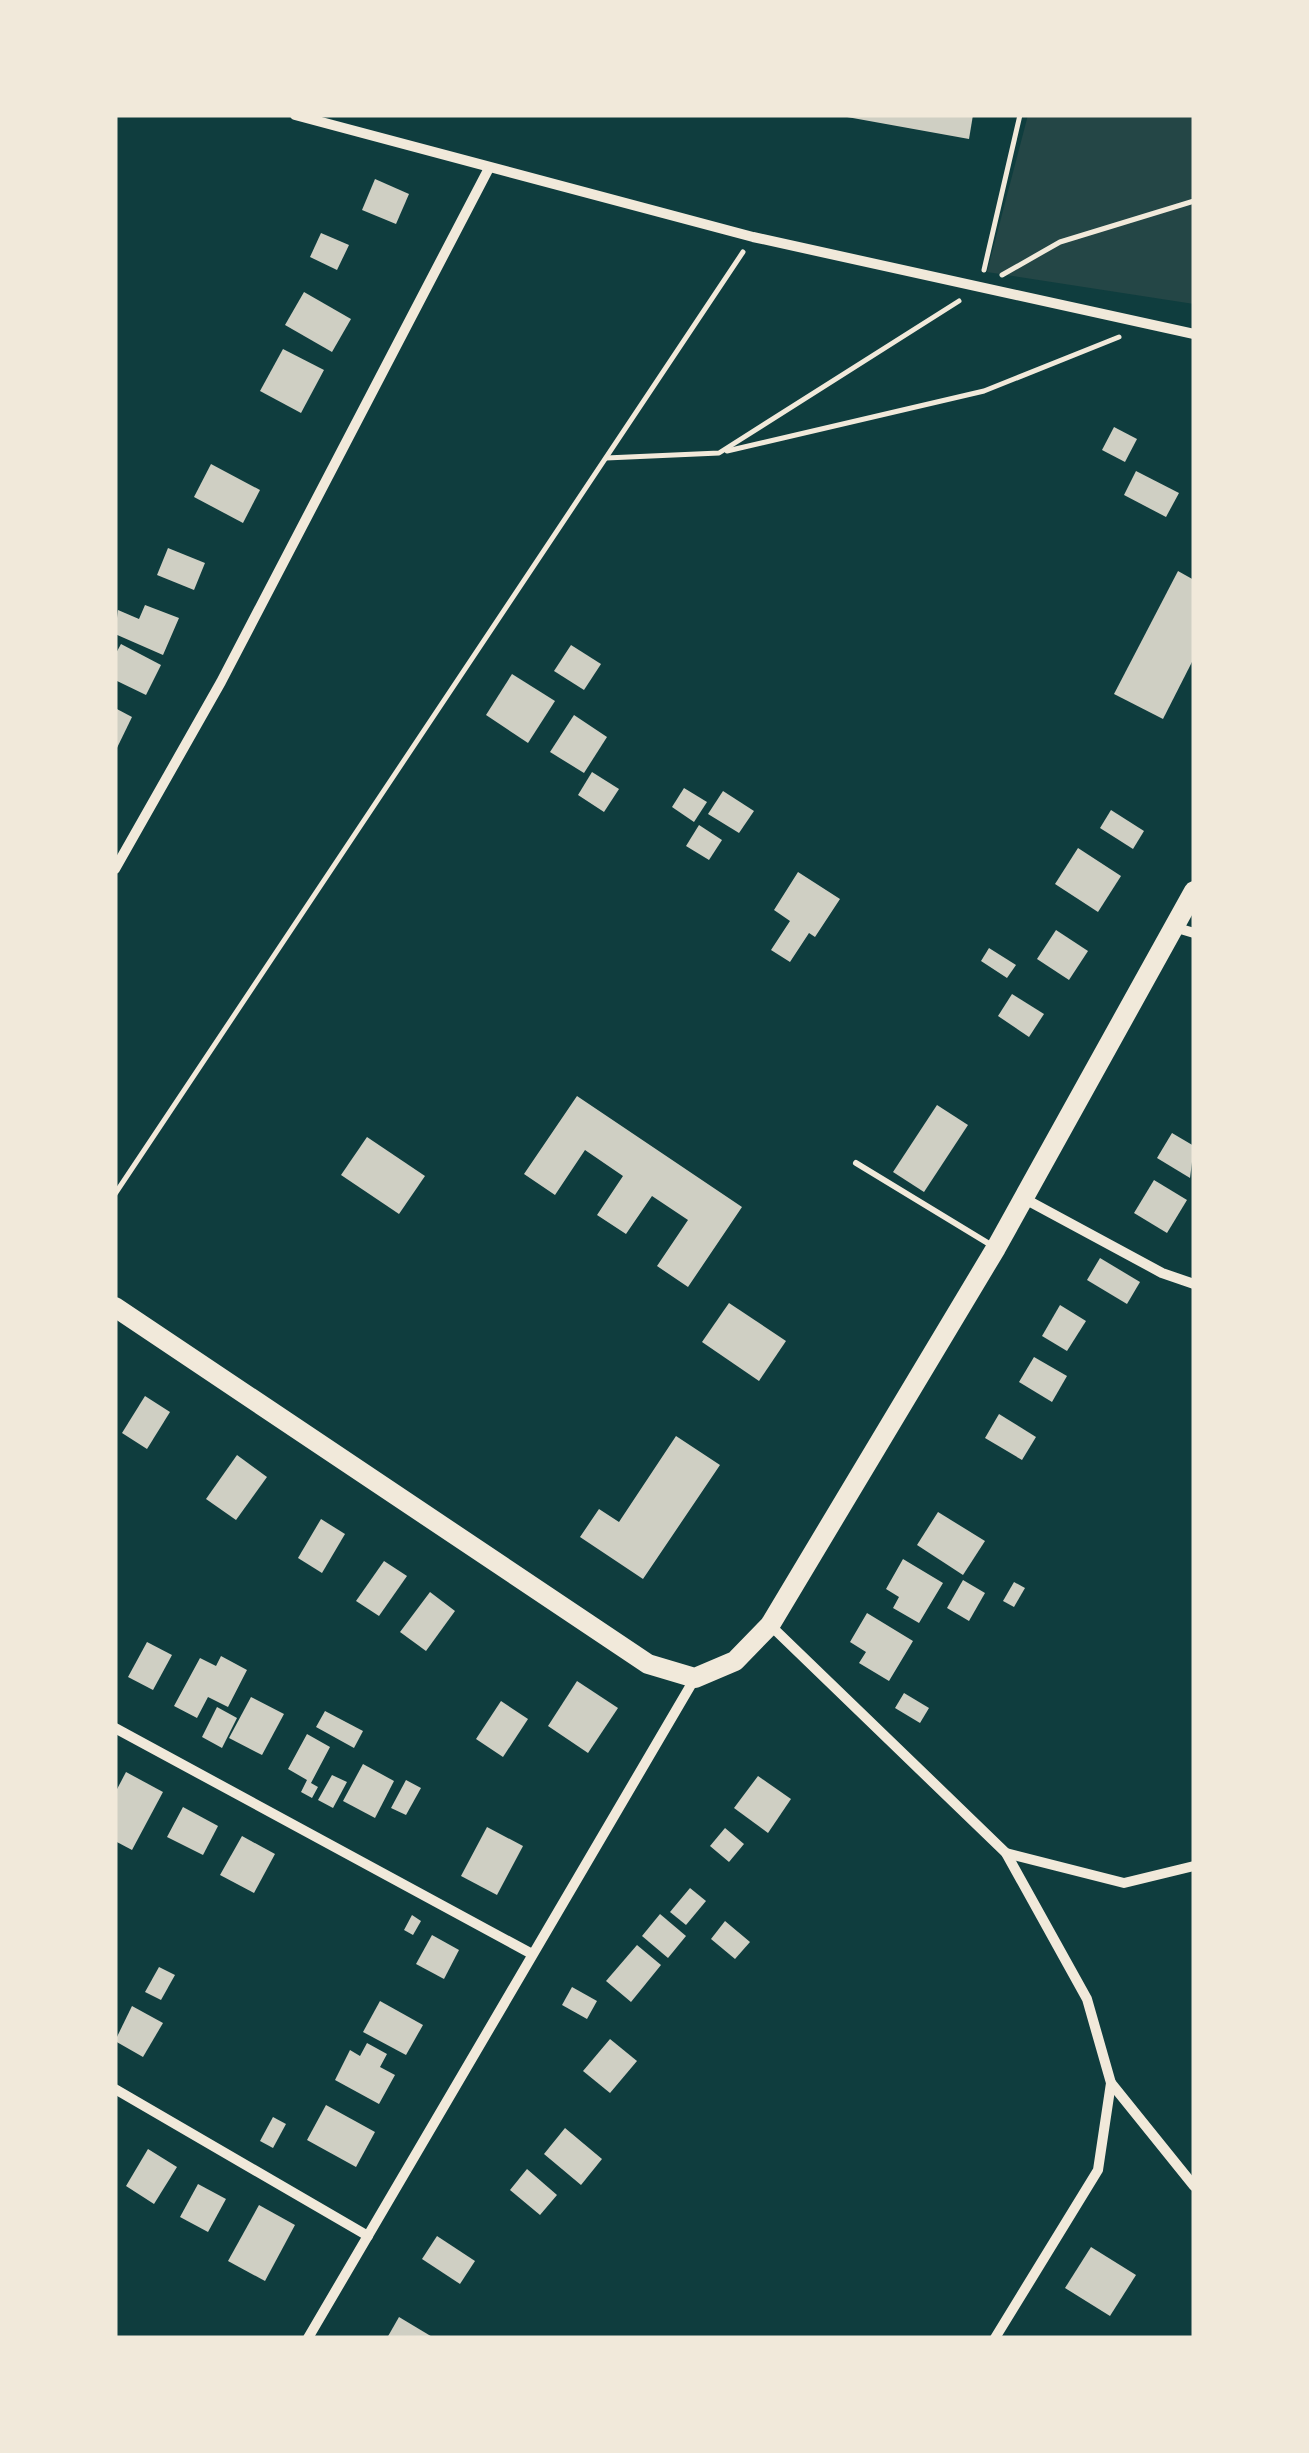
<svg xmlns="http://www.w3.org/2000/svg" width="1309" height="2453" viewBox="0 0 1309 2453" font-family="Montserrat,sans-serif">
<style>
.green{fill:#244646}
.building{fill:#cfcfc3}
.lines{fill:none;stroke-linecap:round;stroke-linejoin:round}
.path{stroke:#f1e9da;stroke-width:5}
.service{stroke:#f1e9da;stroke-width:6}
.minor{stroke:#f1e9da;stroke-width:10}
.secondary{stroke:#f1e9da;stroke-width:20}
</style>
<rect width="100%" height="100%" fill="#0f3d3e"/>
<!-- green -->
<polygon class="green" points="1028,115 1194,115 1194,304 987,272"/>
<!-- building -->
<g class="building">
<polygon points="836,115 973,115 969,139"/>
<polygon points="375,179 409,194 396,224 362,210"/>
<polygon points="321,233 349,245 337,270 310,257"/>
<polygon points="304,292 351,319 332,352 285,325"/>
<polygon points="283,349 324,370 301,413 260,391"/>
<polygon points="1114,427 1137,439 1125,462 1102,450"/>
<polygon points="211,464 260,490 243,523 194,497"/>
<polygon points="1136,471 1179,493 1166,517 1124,495"/>
<polygon points="168,548 205,563 194,590 157,575"/>
<polygon points="1178,571 1194,580 1194,658 1163,719 1114,694"/>
<polygon points="145,605 179,618 163,655 115,634 118,610 139,619"/>
<polygon points="121,644 161,665 146,695 115,680 115,655"/>
<polygon points="571,645 601,664 584,690 554,671"/>
<polygon points="512,674 555,701 528,743 486,715"/>
<polygon points="115,708 132,717 115,752"/>
<polygon points="574,715 607,737 584,773 550,752"/>
<polygon points="592,772 619,789 604,812 578,795"/>
<polygon points="684,788 707,802 694,822 672,807"/>
<polygon points="723,791 754,811 739,833 708,814"/>
<polygon points="1111,810 1144,831 1133,849 1100,828"/>
<polygon points="699,825 722,840 709,860 686,846"/>
<polygon points="1078,848 1121,876 1098,912 1055,884"/>
<polygon points="798,872 840,899 815,937 809,933 790,962 771,950 790,921 774,910"/>
<polygon points="1056,930 1088,951 1069,980 1037,959"/>
<polygon points="989,948 1016,965 1007,978 981,961"/>
<polygon points="1012,994 1044,1014 1029,1037 998,1016"/>
<polygon points="577,1096 742,1207 688,1287 657,1266 688,1220 652,1196 626,1234 597,1215 623,1176 585,1150 555,1195 524,1174"/>
<polygon points="937,1105 968,1125 924,1192 893,1172"/>
<polygon points="1172,1133 1194,1146 1190,1178 1157,1158"/>
<polygon points="367,1137 425,1176 399,1214 341,1175"/>
<polygon points="1154,1180 1187,1200 1167,1233 1134,1213"/>
<polygon points="1100,1258 1140,1282 1127,1304 1087,1280"/>
<polygon points="729,1303 786,1341 759,1381 702,1342"/>
<polygon points="1060,1305 1086,1321 1067,1351 1042,1336"/>
<polygon points="1034,1357 1067,1376 1052,1402 1019,1382"/>
<polygon points="145,1396 170,1412 147,1449 122,1433"/>
<polygon points="999,1414 1036,1437 1022,1460 985,1438"/>
<polygon points="676,1436 720,1465 643,1579 580,1537 599,1509 619,1522"/>
<polygon points="237,1455 267,1477 236,1520 206,1499"/>
<polygon points="938,1512 985,1541 963,1575 917,1545"/>
<polygon points="321,1519 345,1534 322,1573 298,1558"/>
<polygon points="903,1559 943,1583 919,1623 893,1608 899,1597 886,1589"/>
<polygon points="384,1561 407,1576 379,1616 356,1601"/>
<polygon points="963,1580 985,1593 969,1621 947,1608"/>
<polygon points="1014,1582 1025,1588 1014,1607 1003,1601"/>
<polygon points="430,1592 455,1611 426,1651 400,1632"/>
<polygon points="867,1613 913,1641 889,1681 859,1663 866,1652 850,1642"/>
<polygon points="147,1642 172,1655 153,1690 128,1677"/>
<polygon points="221,1656 247,1670 228,1707 208,1697 197,1718 174,1706 200,1658 216,1666"/>
<polygon points="577,1681 618,1708 588,1753 548,1726"/>
<polygon points="904,1693 929,1708 920,1723 895,1708"/>
<polygon points="251,1697 284,1714 262,1755 229,1738"/>
<polygon points="501,1701 528,1719 503,1757 476,1739"/>
<polygon points="217,1707 237,1718 222,1748 202,1737"/>
<polygon points="325,1711 363,1731 354,1748 316,1727"/>
<polygon points="307,1734 330,1747 311,1783 318,1787 312,1798 301,1792 307,1780 288,1769"/>
<polygon points="363,1764 394,1781 375,1818 343,1801"/>
<polygon points="126,1772 163,1792 132,1850 115,1841 115,1793"/>
<polygon points="332,1775 347,1782 333,1808 318,1800"/>
<polygon points="758,1776 791,1799 768,1833 734,1808"/>
<polygon points="406,1780 421,1788 406,1815 391,1808"/>
<polygon points="183,1807 218,1826 203,1855 167,1837"/>
<polygon points="487,1827 523,1846 497,1895 461,1876"/>
<polygon points="725,1828 744,1844 729,1862 710,1846"/>
<polygon points="242,1836 275,1854 254,1893 220,1875"/>
<polygon points="690,1888 706,1901 686,1925 670,1912"/>
<polygon points="660,1914 686,1936 668,1958 642,1936"/>
<polygon points="412,1915 421,1921 413,1935 404,1930"/>
<polygon points="725,1921 750,1942 735,1959 711,1939"/>
<polygon points="432,1935 459,1950 444,1979 416,1964"/>
<polygon points="637,1945 661,1965 631,2002 606,1981"/>
<polygon points="159,1967 175,1975 161,2000 145,1992"/>
<polygon points="572,1987 597,2001 587,2019 562,2005"/>
<polygon points="380,2001 423,2025 406,2055 363,2032"/>
<polygon points="132,2006 163,2023 143,2057 115,2041"/>
<polygon points="610,2039 637,2061 610,2093 583,2071"/>
<polygon points="367,2043 387,2054 380,2067 395,2075 379,2104 335,2080 350,2050 360,2056"/>
<polygon points="326,2105 375,2132 356,2167 307,2140"/>
<polygon points="273,2117 286,2124 273,2148 260,2141"/>
<polygon points="565,2128 602,2159 581,2185 544,2154"/>
<polygon points="148,2149 177,2167 154,2204 126,2186"/>
<polygon points="527,2169 557,2195 540,2215 510,2190"/>
<polygon points="198,2184 226,2199 208,2232 180,2217"/>
<polygon points="259,2205 295,2225 265,2281 228,2261"/>
<polygon points="437,2236 475,2261 460,2284 422,2259"/>
<polygon points="1091,2247 1136,2275 1110,2316 1065,2288"/>
<polygon points="399,2317 434,2338 387,2338"/>
</g>
<g class="lines">
<!-- path -->
<g class="path">
<polyline points="984,270 1020,115"/>
<polyline points="1002,275 1060,242 1194,201"/>
<polyline points="727,451 984,391 1119,337"/>
<polyline points="606,458 719,453 959,301"/>
<polyline points="115,1194 743,252"/>
</g>
<!-- service -->
<polyline class="service" points="856,1163 991,1245"/>
<!-- minor -->
<g class="minor">
<polyline points="295,115 753,237 1194,334"/>
<polyline points="115,869 221,682 488,170"/>
<polyline points="1174,927 1194,933"/>
<polyline points="1025,1199 1162,1273 1194,1284"/>
<polyline points="770,1625 1006,1853 1087,1999 1111,2083 1098,2170 995,2338"/>
<polyline points="115,1728 532,1954"/>
<polyline points="1006,1853 1124,1883 1194,1866"/>
<polyline points="1111,2083 1194,2186"/>
<polyline points="115,2089 368,2236"/>
<polyline points="308,2338 695,1678"/>
</g>
<!-- secondary -->
<polyline class="secondary" points="115,1307 648,1664 695,1678 735,1661 770,1625 996,1248 1194,891"/>
</g>
<!-- border -->
<rect width="1309" height="2453" fill="none" stroke="#f1e9da" stroke-width="235"/>
</svg>
